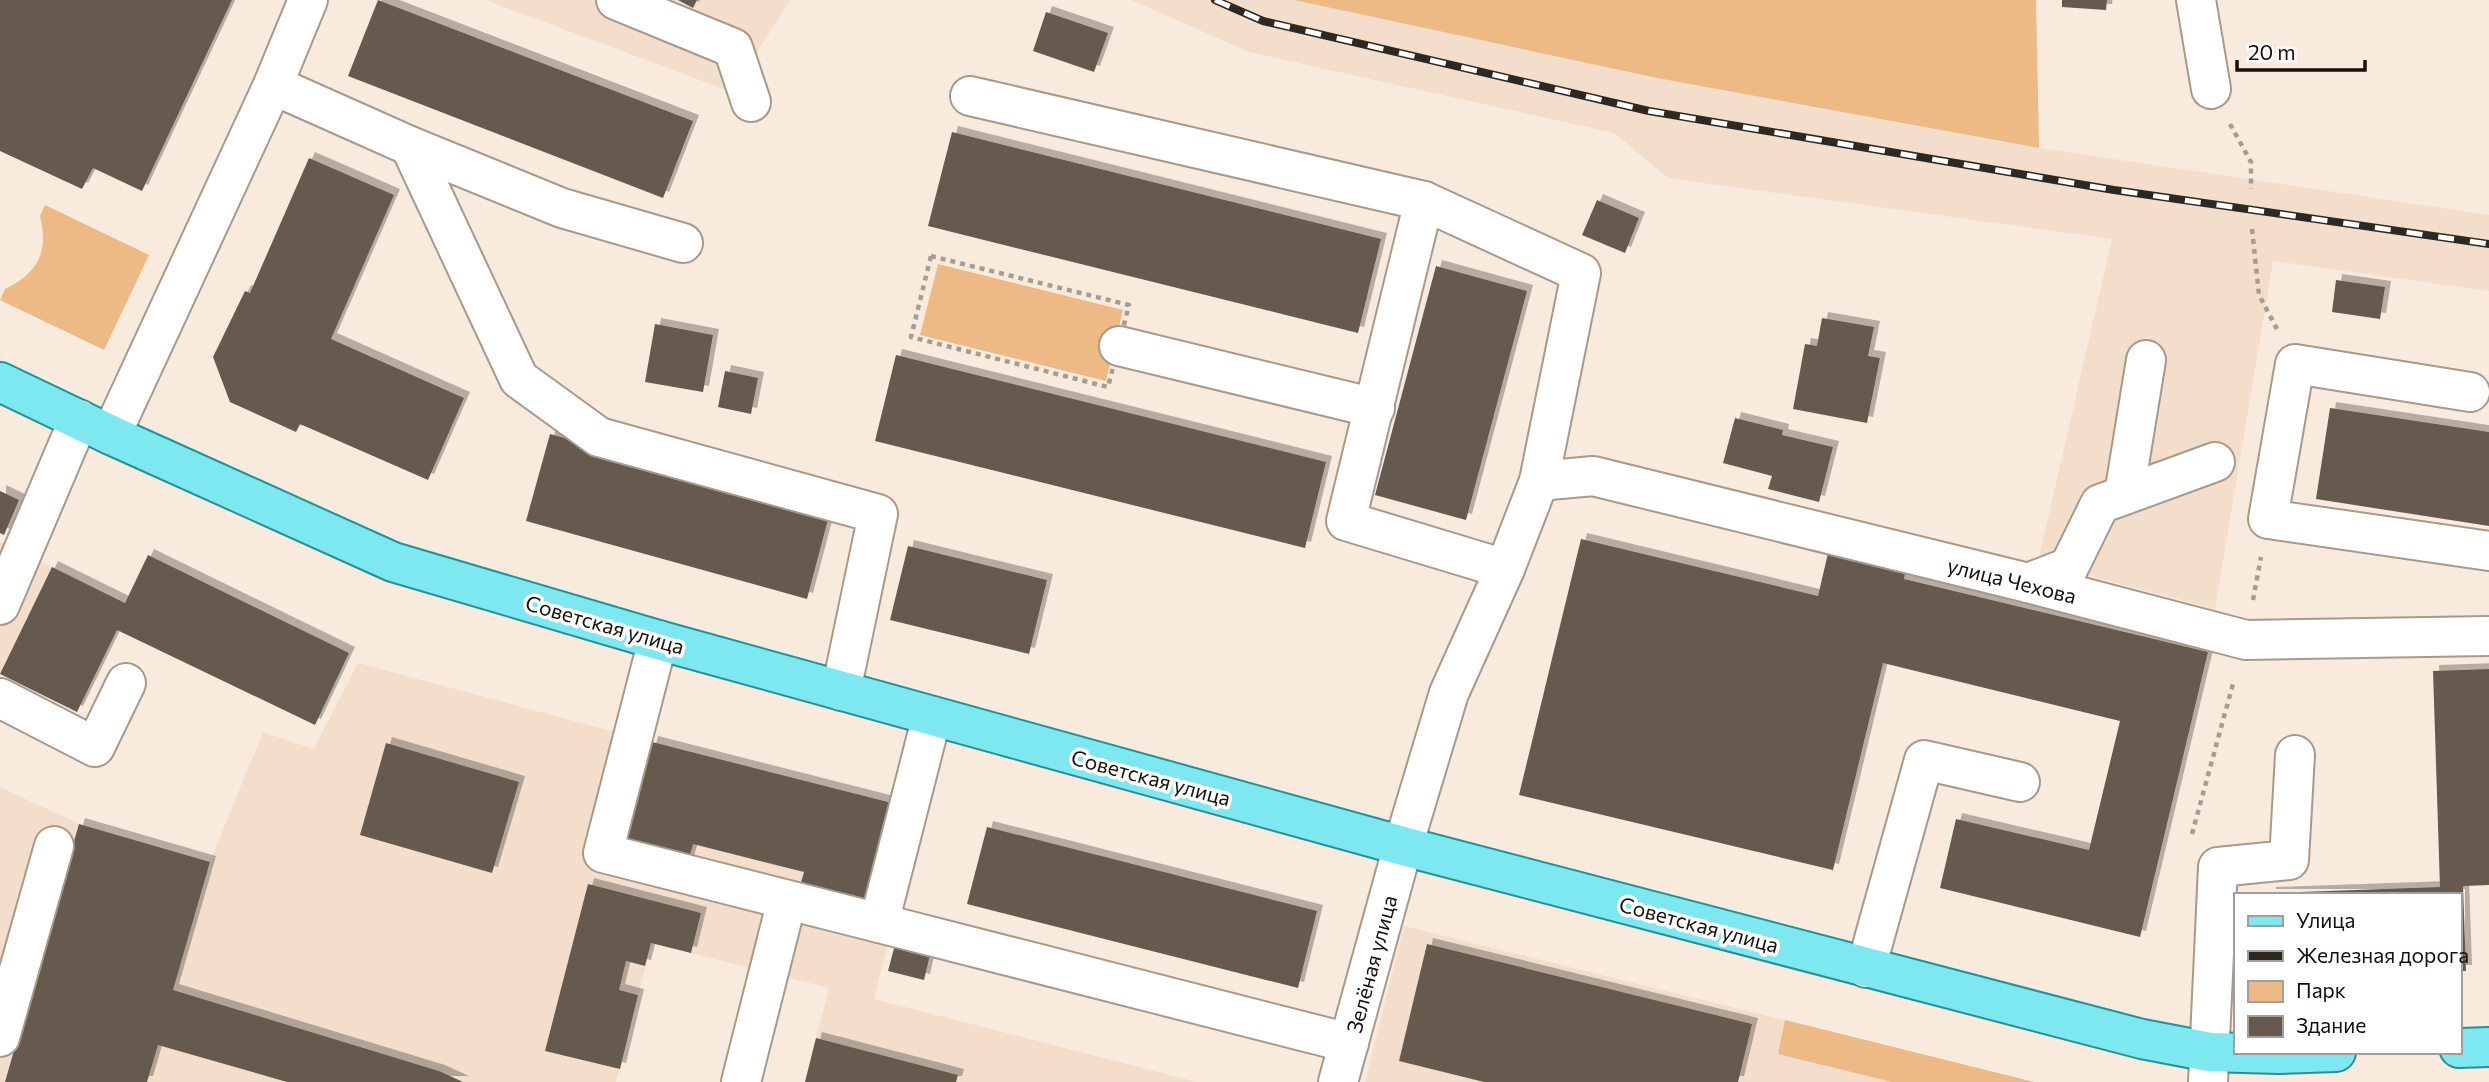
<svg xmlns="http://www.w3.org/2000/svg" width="2489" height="1082" viewBox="0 0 2489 1082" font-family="Commissioner,sans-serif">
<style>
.built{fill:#f2decb}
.green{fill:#edb984}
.building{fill:#665a4f;filter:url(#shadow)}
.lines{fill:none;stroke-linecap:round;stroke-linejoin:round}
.minor-casing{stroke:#a79a8d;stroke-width:42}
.major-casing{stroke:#219298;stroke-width:42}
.path{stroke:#a79c92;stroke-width:4.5;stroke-dasharray:5 5;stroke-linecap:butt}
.minor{stroke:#fff;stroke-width:38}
.major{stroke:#7de8ef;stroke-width:38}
.rail-casing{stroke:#2e2822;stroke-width:8}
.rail{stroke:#fff;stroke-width:5;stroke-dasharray:16;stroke-linecap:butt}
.labels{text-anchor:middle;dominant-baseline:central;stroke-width:7;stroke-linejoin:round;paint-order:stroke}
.street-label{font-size:21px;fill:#15100b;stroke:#fff}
</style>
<defs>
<filter id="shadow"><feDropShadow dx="6" dy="-6" stdDeviation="0" flood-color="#0004"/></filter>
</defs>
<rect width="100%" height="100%" fill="#f8eadd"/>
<!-- built -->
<g class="built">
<polygon points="485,0 790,0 732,92"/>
<polygon points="1131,0 1294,0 1657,78 2039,148 2489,215 2489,291 2273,261 2215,609 2038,562 2112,239 1668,178 1614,133 1249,52"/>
<polygon points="0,542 52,567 0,675"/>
<polygon points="358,663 611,731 921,811 874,999 1197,1082 805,1082 829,988 652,943 616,1082 0,1082 0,787 79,824 210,862 263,732 314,749"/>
<polygon points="1404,926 2034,1082 1365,1082"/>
</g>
<!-- green -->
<g class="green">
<polygon points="1294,0 2036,0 2039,148 1657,78"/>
<path d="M 45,205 L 149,255 L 104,350 L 0,300 L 5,289 C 38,273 49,252 40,216 Z"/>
<polygon points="938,264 1123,310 1106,381 920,335"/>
<polygon points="1785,1020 2034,1082 1892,1082 1778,1054"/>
</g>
<!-- building -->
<g class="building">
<polygon points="0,0 232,0 142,191 93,168 82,189 0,151"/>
<polygon points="378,0 693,121 663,198 348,76"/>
<polygon points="678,0 697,0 693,8"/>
<polygon points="2062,0 2107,0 2106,10 2062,7"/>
<polygon points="1046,12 1108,33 1094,72 1033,51"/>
<polygon points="952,132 1381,239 1358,333 928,226"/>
<polygon points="309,158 394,195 331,339 464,398 428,480 300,424 296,432 230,402 213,357 245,291 250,293"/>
<polygon points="1597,200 1639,218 1625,253 1582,235"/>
<polygon points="1436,266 1527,291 1466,520 1375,495"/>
<polygon points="2336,280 2385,287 2380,319 2332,312"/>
<polygon points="1822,318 1874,327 1868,356 1880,358 1867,423 1793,409 1805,344 1817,346"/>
<polygon points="655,324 713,335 703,392 645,382"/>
<polygon points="896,355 1326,462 1305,548 875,441"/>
<polygon points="725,371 758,378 751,414 718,407"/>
<polygon points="2330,408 2489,432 2489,526 2316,499"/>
<polygon points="1735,418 1783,430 1782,435 1833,447 1819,502 1768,489 1772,476 1723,463"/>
<polygon points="550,434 830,512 807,599 526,521"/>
<polygon points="0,491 19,500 4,535 0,533"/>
<polygon points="1581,539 1818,596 1829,549 1906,567 1904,579 2208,652 2140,937 1940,888 1956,819 2089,850 2120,721 1883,663 1833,870 1519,795"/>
<polygon points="908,546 1047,580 1029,654 890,620"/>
<polygon points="148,555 349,653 315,725 117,630 77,712 0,674 52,567 125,603"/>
<polygon points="2489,669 2489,885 2463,886 2466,971 2459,971 2459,895 2270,895 2270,893 2440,887 2433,671"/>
<polygon points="652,742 892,803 866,907 799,890 804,872 693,844 688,862 625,846"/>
<polygon points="386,743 519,782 492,873 360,835"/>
<polygon points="79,824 210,862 173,990 439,1071 463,1082 287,1082 158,1045 147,1082 5,1082"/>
<polygon points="987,827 1317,911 1298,988 967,904"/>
<polygon points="588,884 701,913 691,953 651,943 645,966 626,961 619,990 638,995 620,1069 545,1051"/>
<polygon points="897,937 932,946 924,980 888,971"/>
<polygon points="1427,944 1752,1024 1738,1082 1484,1082 1399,1061"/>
<polygon points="816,1038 958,1075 956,1082 805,1082"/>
</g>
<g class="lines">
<defs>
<g id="minor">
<polyline points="616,0 733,48 751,102"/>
<polyline points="2196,0 2211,89"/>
<polyline points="273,85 410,146 562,208 683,243"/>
<polyline points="970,96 1424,201 1581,273 1539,481 1505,569 1449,693 1403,846 1338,1082"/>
<polyline points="410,146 519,379 599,437 878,514 841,691"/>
<polyline points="1424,201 1346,521 1505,569"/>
<polyline points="1119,346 1375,408"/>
<polyline points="2470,392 2295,364 2268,519 2489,551"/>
<polyline points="111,435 273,85 308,0"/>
<polyline points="1539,481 1593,476 2028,583 2246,640 2489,636"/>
<polyline points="2124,495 2146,360"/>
<polyline points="2028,583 2069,567 2100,504 2215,462"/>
<polyline points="0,605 79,419"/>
<polyline points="658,640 603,853 879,923 932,716"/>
<polyline points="0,698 95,747 126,683"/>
<polyline points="879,923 1349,1043"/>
<polyline points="1866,968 1924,760 2020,782"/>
<polyline points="0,1037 54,846"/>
<polyline points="741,1082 787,900"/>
<polyline points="2208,1082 2218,867 2289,860 2295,755"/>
</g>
<g id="major">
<polyline points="0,382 111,435 393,562 658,640 1403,846 2142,1039 2210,1052 2278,1054 2336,1052"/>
<polyline points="2459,1048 2489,1047"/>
</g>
</defs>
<!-- minor casing -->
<use href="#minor" class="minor-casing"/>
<!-- major casing -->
<use href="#major" class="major-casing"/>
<!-- path -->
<g class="path">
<polyline points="2230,124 2251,162 2251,189"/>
<polyline points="2252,229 2259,295 2277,329"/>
<polygon points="931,256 1129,305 1108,387 911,337"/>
<polyline points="2253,600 2261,557"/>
<polyline points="2192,834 2234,680"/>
</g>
<!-- minor -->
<use href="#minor" class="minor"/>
<!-- major -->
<use href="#major" class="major"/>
<defs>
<polyline id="rail" points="1215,0 1263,21 1649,111 2114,190 2489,244"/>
</defs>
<!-- rail casing -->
<use href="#rail" class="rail-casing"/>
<!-- rail -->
<use href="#rail" class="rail"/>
</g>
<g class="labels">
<!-- street labels -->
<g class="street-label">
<text transform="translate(2012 580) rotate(14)">улица Чехова</text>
<text transform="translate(605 624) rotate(16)">Советская улица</text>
<text transform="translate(1151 777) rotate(15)">Советская улица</text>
<text transform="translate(1699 924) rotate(15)">Советская улица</text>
<text transform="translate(1371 964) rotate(-75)">Зелёная улица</text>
</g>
</g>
<!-- legend -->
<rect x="2234" y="893" width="228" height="161" fill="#ffffff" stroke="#a19f9d" stroke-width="2"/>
<rect x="2248" y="916" width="35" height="10" fill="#7de8ef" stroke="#a19f9d" stroke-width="2"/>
<text x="2296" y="928" font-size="21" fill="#15100b">Улица</text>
<rect x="2248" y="951" width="35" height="10" fill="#2e2822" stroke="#a19f9d" stroke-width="2"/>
<text x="2296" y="963" font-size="21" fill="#15100b">Железная дорога</text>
<rect x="2248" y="981" width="35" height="21" fill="#edb984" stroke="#a19f9d" stroke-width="2"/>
<text x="2296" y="998" font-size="21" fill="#15100b">Парк</text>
<rect x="2248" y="1016" width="35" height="21" fill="#665a4f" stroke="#a19f9d" stroke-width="2"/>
<text x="2296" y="1033" font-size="21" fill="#15100b">Здание</text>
<!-- scale -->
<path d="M2237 60v10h128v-10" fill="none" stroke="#15100b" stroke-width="3.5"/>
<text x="2248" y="60" font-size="21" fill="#15100b" stroke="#ffffff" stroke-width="5" paint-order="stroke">20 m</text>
</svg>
